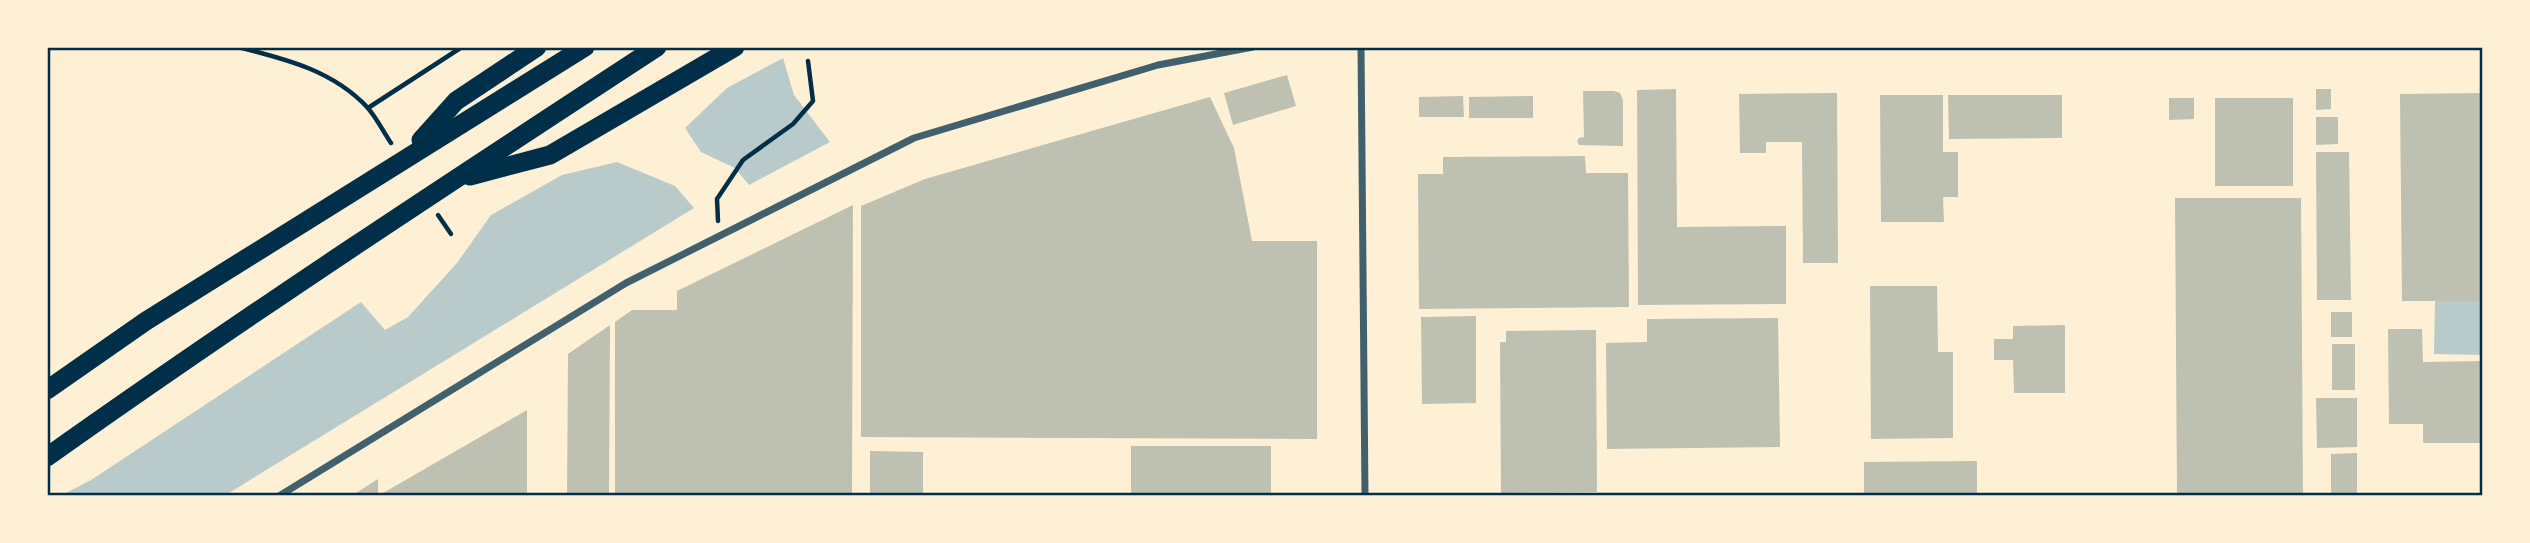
<svg xmlns="http://www.w3.org/2000/svg" width="2530" height="543" viewBox="0 0 2530 543" font-family="'Source Serif 4',serif">
<style>
.green{fill:#b9caca}
.building{fill:#bec0b2}
.lines{fill:none;stroke-linecap:round;stroke-linejoin:round}
.path{stroke:#003049;stroke-width:4.5}
.minor{stroke:#3f606c;stroke-width:7}
.trunk{stroke:#003049;stroke-width:19}
.neatline{fill:none;stroke:#003049;stroke-width:2.5}
</style>
<rect width="100%" height="100%" fill="#fdf0d5"/>
<!-- green -->
<g class="green">
<polygon points="783,58 794,95 830,142 749,185 735,168 701,152 685,128 727,88"/>
<polygon points="617,162 675,186 694,208 224,496 60,496 91,480 361,302 385,330 408,317 457,263 491,215 562,175"/>
<polygon points="2435,301 2483,301 2483,355 2434,354"/>
</g>
<!-- building -->
<g class="building">
<polygon points="1287,75 1296,106 1233,125 1224,93"/>
<polygon points="1676,89 1677,227 1786,226 1786,304 1638,305 1637,90"/>
<polygon points="2316,89 2331,89 2331,109 2316,110"/>
<polygon points="1583,91 1614,91 1620,93 1623,100 1623,146 1579,145 1577,141 1579,138 1584,137"/>
<polygon points="1837,93 1838,263 1803,263 1802,142 1766,142 1766,153 1740,153 1739,94"/>
<polygon points="2483,93 2483,301 2402,301 2400,94"/>
<polygon points="1880,95 1943,95 1943,152 1958,152 1958,197 1943,197 1944,222 1881,222"/>
<polygon points="1948,95 2062,95 2062,138 1949,139"/>
<polygon points="1463,96 1464,117 1419,117 1419,97"/>
<polygon points="1533,96 1533,118 1469,118 1469,97"/>
<polygon points="1210,97 1234,148 1252,241 1317,241 1317,439 861,437 861,206 925,179"/>
<polygon points="2169,98 2194,98 2194,119 2169,120"/>
<rect x="2215" y="98" width="78" height="88"/>
<polygon points="2316,117 2338,117 2338,144 2316,145"/>
<polygon points="2316,152 2349,152 2351,300 2317,300"/>
<polygon points="1585,156 1586,173 1628,173 1629,307 1419,309 1418,174 1443,174 1443,157"/>
<polygon points="2175,198 2301,198 2303,496 2177,496"/>
<polygon points="853,205 852,496 615,496 615,322 632,310 677,310 677,291"/>
<polygon points="1870,286 1937,286 1938,352 1953,352 1953,438 1871,439"/>
<rect x="2331" y="312" width="21" height="25"/>
<polygon points="1476,316 1476,403 1422,404 1421,317"/>
<polygon points="1778,318 1780,447 1607,449 1606,343 1647,342 1647,319"/>
<polygon points="610,325 609,496 567,496 568,354"/>
<polygon points="2065,325 2065,393 2014,393 2013,360 1994,360 1994,339 2013,339 2013,326"/>
<polygon points="2388,329 2422,329 2423,362 2483,361 2483,443 2423,443 2423,424 2389,424"/>
<polygon points="1596,330 1597,492 1501,493 1500,342 1506,342 1506,331"/>
<rect x="2332" y="344" width="23" height="46"/>
<polygon points="2316,398 2357,398 2357,447 2317,448"/>
<polygon points="527,410 527,496 383,496 383,493"/>
<rect x="1131" y="446" width="140" height="50"/>
<polygon points="870,451 923,452 923,496 870,496"/>
<polygon points="2357,453 2357,496 2331,496 2331,454"/>
<polygon points="1977,461 1977,495 1864,496 1864,462"/>
<polygon points="378,479 378,496 351,496"/>
</g>
<g class="lines">
<!-- path -->
<g class="path">
<path d="M 238,47 C 285,59 332,70 367,107 C 376,117 383,131 391,143"/>
<polyline points="368,108 462,47"/>
<polyline points="438,215 451,234"/>
<polyline points="718,221 717,199 743,160 793,124 813,101 808,61"/>
</g>
<!-- minor -->
<g class="minor">
<polyline points="1361,47 1365,496"/>
<polyline points="279,496 626,283 914,138 1158,65 1253,47"/>
</g>
<!-- trunk -->
<g class="trunk">
<polyline points="421,140 456,101 537,47"/>
<polyline points="470,176 550,155 735,47"/>
<polyline points="47,390 146,321 585,47"/>
<path d="M 47,457 C 247,315 452,181 657,47"/>
</g>
</g>
<!-- border -->
<rect width="2530" height="543" fill="none" stroke="#fdf0d5" stroke-width="98"/>
<rect x="49" y="49" width="2432" height="445" class="neatline"/>
</svg>
